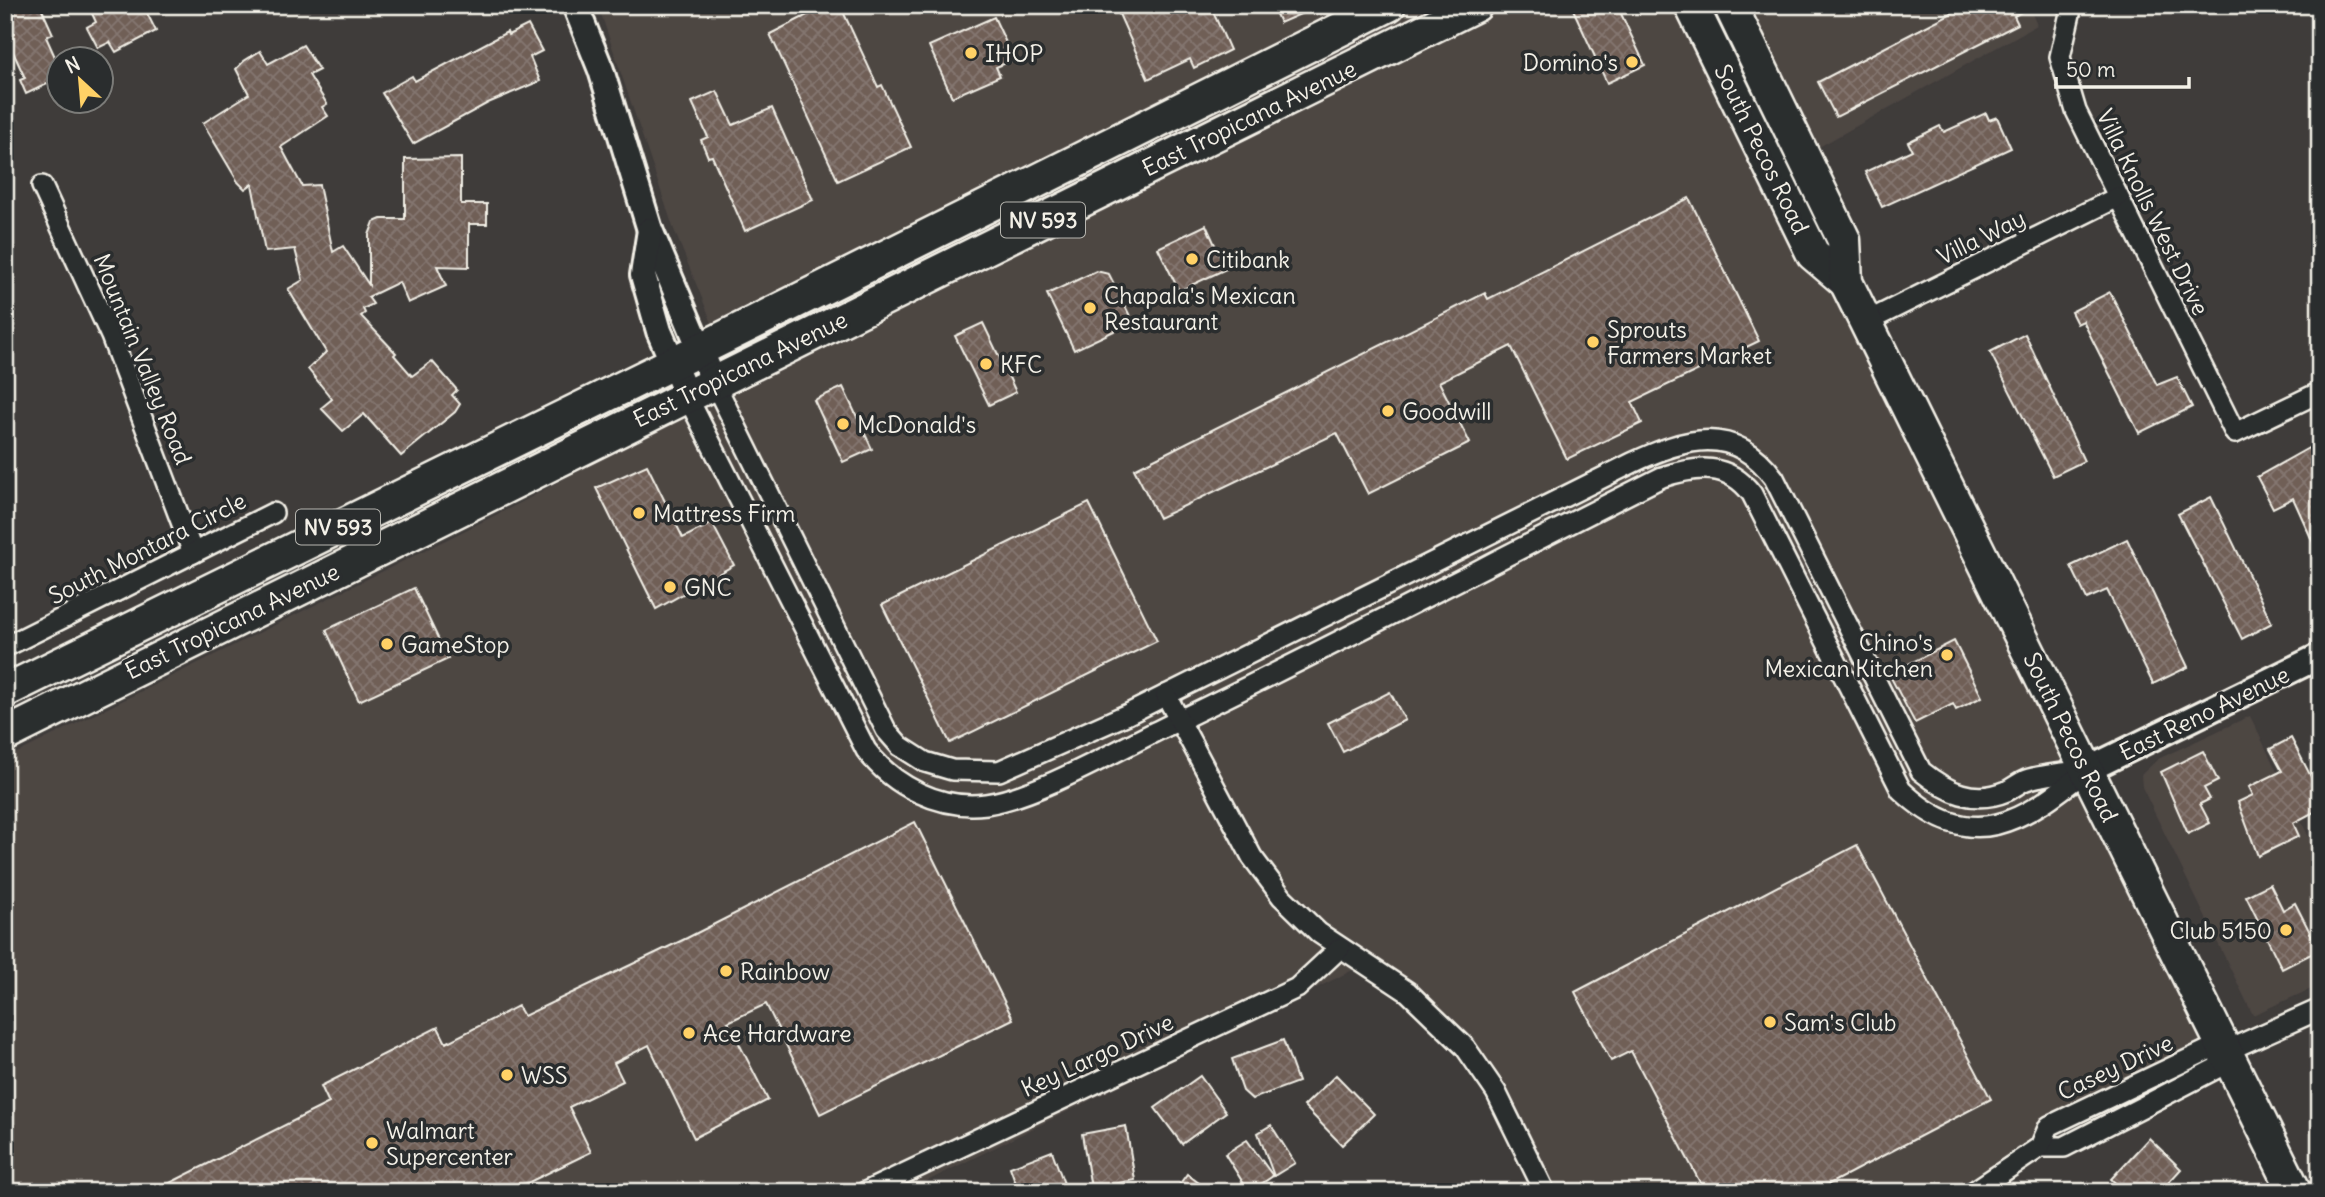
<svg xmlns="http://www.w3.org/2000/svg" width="2325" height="1197" viewBox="0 0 2325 1197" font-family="Delius,sans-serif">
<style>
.built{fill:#4d4643}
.building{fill:url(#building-cross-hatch);stroke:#f4f1e8;stroke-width:2}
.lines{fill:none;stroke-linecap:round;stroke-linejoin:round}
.minor-casing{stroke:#f4f1e8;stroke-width:24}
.tertiary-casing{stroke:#f4f1e8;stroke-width:30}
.primary-casing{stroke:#f4f1e8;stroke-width:37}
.minor{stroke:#2a2d2e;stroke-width:19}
.tertiary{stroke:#2a2d2e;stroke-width:24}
.primary{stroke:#2a2d2e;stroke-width:32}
.poi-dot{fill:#ffd166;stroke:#2a2d2e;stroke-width:2.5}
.labels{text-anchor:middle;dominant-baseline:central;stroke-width:7;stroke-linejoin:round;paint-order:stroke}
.shield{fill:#2a2d2e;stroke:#b7b6b0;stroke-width:2}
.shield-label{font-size:21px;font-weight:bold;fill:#f4f1e8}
.poi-label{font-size:23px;fill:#f4f1e8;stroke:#2a2d2e;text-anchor:start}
.street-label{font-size:23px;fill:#f4f1e8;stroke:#2a2d2e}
</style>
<defs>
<pattern id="building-cross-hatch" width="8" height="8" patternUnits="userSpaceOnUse" patternTransform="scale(1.75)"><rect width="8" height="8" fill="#6f5e57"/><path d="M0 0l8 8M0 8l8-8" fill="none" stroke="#84766f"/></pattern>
</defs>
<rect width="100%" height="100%" fill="#3f3c3a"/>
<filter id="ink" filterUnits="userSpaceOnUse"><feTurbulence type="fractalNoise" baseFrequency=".0143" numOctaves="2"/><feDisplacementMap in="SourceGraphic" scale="14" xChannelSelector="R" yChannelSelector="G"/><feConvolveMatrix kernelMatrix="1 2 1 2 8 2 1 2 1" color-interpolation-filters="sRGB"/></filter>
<g filter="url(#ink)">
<!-- built -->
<g class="built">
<polygon points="598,5 1690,5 2216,1034 1948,1192 1545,1192 1465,1047 1363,965 905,1192 5,1192 5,759 524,501 736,382 673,227"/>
<polygon points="1749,5 2028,5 2037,25 1819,147"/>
<polygon points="2250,716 2320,860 2320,985 2253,1015 2142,787 2141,775 2158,759"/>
</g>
<!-- building -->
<g class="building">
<polygon points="5,5 40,5 53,34 46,37 60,68 60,78 26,94 20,80 25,78 13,52 5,55"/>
<polygon points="88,5 143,5 156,31 116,52 110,42 98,48 87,27 96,22"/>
<polygon points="827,5 840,5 878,87 882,85 911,147 838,181 770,34"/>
<polygon points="1115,5 1210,5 1230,50 1194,68 1190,59 1148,79"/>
<polygon points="1272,5 1321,5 1280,23"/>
<polygon points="1571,5 1617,5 1645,65 1607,83"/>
<polygon points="1967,5 2034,5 2014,16 2018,24 1836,117 1818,82"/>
<polygon points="994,17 1014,60 996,67 1000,76 952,97 929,46"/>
<polygon points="528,25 542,51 530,57 540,81 488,103 413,144 382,93 412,76 415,81 507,32 508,35"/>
<polygon points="303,45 319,70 309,75 327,104 322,107 328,116 281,147 302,186 319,185 333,252 343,246 369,285 369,235 374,222 381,219 405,219 405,159 461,158 461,204 487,204 487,224 469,224 469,267 437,266 446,286 408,303 399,282 368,297 373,304 363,309 365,313 361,316 396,353 394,355 412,376 432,361 457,390 452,395 460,404 455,412 401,456 364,414 343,431 321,408 332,399 308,369 326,352 288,289 303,280 295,249 265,252 252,184 245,189 238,182 203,123 249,94 236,69 244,61 260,51 268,64"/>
<polygon points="717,91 733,125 772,108 813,200 745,231 712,156 708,157 701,140 708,137 692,102"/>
<polygon points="1986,113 1989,120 1997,117 2011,148 1882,207 1865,172 1912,150 1908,142 1940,126 1944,132"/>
<polygon points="1689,198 1759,341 1632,402 1642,423 1567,459 1511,346 1439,382 1470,443 1368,494 1337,433 1159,518 1134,469 1485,293 1488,299"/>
<polygon points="1206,225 1226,269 1179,291 1158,248"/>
<polygon points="1096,271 1109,274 1133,322 1074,350 1047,294"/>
<polygon points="2110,292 2157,385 2177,377 2192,407 2139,433 2083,321 2077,324 2071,312"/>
<polygon points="983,323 1016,392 989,405 955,336"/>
<polygon points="2025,334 2084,461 2053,476 1990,352"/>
<polygon points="843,387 872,449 843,462 814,400"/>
<polygon points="2312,446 2320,461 2320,558 2293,498 2273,508 2257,477"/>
<polygon points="647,465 683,538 712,523 734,565 656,609 596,488"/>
<polygon points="2211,497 2272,623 2242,639 2178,514"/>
<polygon points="1089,503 1157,641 950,743 882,605"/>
<polygon points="2127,539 2188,667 2153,684 2107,590 2087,599 2071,566"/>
<polygon points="414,588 448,659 359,701 326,630"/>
<polygon points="1954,641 1982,697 1956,710 1953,704 1915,723 1889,674"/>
<polygon points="1390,692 1405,720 1343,752 1328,723"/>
<polygon points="2291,738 2320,794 2320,809 2293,823 2299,836 2258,856 2238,802 2253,795 2249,787 2282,771 2270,749"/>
<polygon points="2203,751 2218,781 2204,788 2210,799 2200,804 2210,823 2188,834 2161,772"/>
<polygon points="915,822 1013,1019 820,1114 766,1004 728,1022 768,1100 694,1138 649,1045 614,1063 623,1081 569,1107 591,1152 517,1188 519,1192 152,1192 329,1103 321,1086 438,1027 446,1043 518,1006 524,1016 687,938"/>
<polygon points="1857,845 1991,1099 1814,1192 1705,1192 1631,1051 1611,1061 1575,992"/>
<polygon points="2270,884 2283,910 2295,903 2319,950 2282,969 2246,896"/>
<polygon points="1283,1040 1298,1082 1252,1099 1243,1091 1232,1059"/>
<polygon points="1336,1075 1374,1114 1342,1145 1304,1106"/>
<polygon points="1200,1076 1226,1112 1182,1144 1155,1108"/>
<polygon points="1271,1125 1295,1163 1274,1176 1258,1133"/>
<polygon points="1126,1126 1135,1180 1091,1188 1082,1134"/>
<polygon points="2149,1138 2181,1169 2160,1192 2125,1192 2111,1179"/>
<polygon points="1247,1140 1273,1176 1249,1192 1225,1154"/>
<polygon points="1052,1151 1067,1192 1019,1192 1010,1167"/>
<polygon points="1187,1174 1211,1192 1174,1192"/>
</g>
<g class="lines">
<defs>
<g id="minor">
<polyline points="2072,5 2060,57 2076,111 2235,433 2320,392"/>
<polyline points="42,186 111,336 193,553"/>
<polyline points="1866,322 2118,197"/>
<path d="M 714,382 L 886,730 L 900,746 L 925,762 L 952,770 L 999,771 L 1128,714 L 1632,463 C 1685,438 1734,423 1774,478 L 1921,771 C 1947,792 1974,805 2007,791 C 2013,788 2019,783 2026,780 C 2044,774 2067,773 2086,770"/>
<path d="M 687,396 L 866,750 C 893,786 940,810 986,804 C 1036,797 1117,750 1165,727 C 1332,647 1496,560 1662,477 C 1697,466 1728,462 1752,494 L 1901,790 C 1972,857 2023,821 2087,770"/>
<polyline points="5,647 273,513"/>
<polyline points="1166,695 1252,857 1282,897 1319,933 1408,992 1465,1047 1496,1092 1545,1192"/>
<polyline points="2040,1147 2064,1147 2146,1105 2217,1068 2226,1051"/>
<polyline points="865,1192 1297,988 1340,948"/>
<polyline points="1973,1192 2040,1147 2049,1126 2208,1050 2226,1051 2320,1009"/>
</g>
<g id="tertiary">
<polyline points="575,5 601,70 650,230 714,382"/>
<polyline points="650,230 643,275 659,331 687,396"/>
<polyline points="2087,770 2320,656"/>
</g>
<g id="primary">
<polyline points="1691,5 1813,254 1846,282"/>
<polyline points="1730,5 1844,240 1846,282 2295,1192"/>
<polyline points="5,691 699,350 1389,5"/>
<polyline points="5,735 1476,5"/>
</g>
</defs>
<!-- minor casing -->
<use href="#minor" class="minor-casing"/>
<!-- tertiary casing -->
<use href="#tertiary" class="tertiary-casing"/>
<!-- primary casing -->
<use href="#primary" class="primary-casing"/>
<!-- minor -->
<use href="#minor" class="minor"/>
<!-- tertiary -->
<use href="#tertiary" class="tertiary"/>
<!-- primary -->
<use href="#primary" class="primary"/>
</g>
</g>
<!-- markers -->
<g class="poi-dot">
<circle cx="971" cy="53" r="7"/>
<circle cx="1632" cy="62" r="7"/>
<circle cx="1192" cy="259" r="7"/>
<circle cx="1090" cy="308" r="7"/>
<circle cx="1593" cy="342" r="7"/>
<circle cx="986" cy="364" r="7"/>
<circle cx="1388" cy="411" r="7"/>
<circle cx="843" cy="424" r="7"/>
<circle cx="639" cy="513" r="7"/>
<circle cx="670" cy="587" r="7"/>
<circle cx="387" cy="644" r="7"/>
<circle cx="1947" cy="655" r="7"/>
<circle cx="2286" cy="930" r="7"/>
<circle cx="726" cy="971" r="7"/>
<circle cx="1770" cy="1022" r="7"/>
<circle cx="689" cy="1033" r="7"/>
<circle cx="507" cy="1075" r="7"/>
<circle cx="372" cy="1143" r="7"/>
</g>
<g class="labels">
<!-- shield labels -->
<g class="shield">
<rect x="1001" y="202.5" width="84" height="35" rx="5"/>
<rect x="296" y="509.5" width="84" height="35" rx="5"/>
</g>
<g class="shield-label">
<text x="1043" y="220">NV 593</text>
<text x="338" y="527">NV 593</text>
</g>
<!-- poi labels -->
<g class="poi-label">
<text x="985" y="53">IHOP</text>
<text x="1618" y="62" text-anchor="end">Domino's</text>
<text x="1206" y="259">Citibank</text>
<text x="1104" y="295">Chapala's Mexican<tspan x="1104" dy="26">Restaurant</tspan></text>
<text x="1607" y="329">Sprouts<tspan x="1607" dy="26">Farmers Market</tspan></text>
<text x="1000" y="364">KFC</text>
<text x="1402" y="411">Goodwill</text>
<text x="857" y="424">McDonald's</text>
<text x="653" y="513">Mattress Firm</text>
<text x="684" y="587">GNC</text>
<text x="1933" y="642" text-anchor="end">Chino's<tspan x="1933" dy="26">Mexican Kitchen</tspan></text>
<text x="401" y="644">GameStop</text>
<text x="2272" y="930" text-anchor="end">Club 5150</text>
<text x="740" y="971">Rainbow</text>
<text x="1784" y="1022">Sam's Club</text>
<text x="703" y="1033">Ace Hardware</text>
<text x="521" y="1075">WSS</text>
<text x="386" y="1130">Walmart<tspan x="386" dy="26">Supercenter</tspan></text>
</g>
<!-- street labels -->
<g class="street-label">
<text transform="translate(1249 118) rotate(-26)">East Tropicana Avenue</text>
<text transform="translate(1762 149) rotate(64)">South Pecos Road</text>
<text transform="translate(2153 212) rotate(64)">Villa Knolls West Drive</text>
<text transform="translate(1981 237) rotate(-26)">Villa Way</text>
<text transform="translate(143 359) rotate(68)">Mountain Valley Road</text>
<text transform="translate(740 369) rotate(-26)">East Tropicana Avenue</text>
<text transform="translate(147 548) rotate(-27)">South Montara Circle</text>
<text transform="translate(232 621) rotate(-26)">East Tropicana Avenue</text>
<text transform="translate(2204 713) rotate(-26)">East Reno Avenue</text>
<text transform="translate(2071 737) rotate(64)">South Pecos Road</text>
<text transform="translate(1097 1055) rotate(-25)">Key Largo Drive</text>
<text transform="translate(2115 1067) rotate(-25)">Casey Drive</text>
</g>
</g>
<!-- margin -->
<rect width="2325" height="1197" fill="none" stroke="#2a2d2e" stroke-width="28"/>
<rect x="14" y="14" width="2297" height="1169" fill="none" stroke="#f4f1e8" stroke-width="2.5" filter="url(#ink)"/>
<!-- north arrow -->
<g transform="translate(80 80) rotate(334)"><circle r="33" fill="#2a2d2e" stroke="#7b7b78" stroke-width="2"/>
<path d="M0-5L12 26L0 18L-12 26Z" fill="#ffd166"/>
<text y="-10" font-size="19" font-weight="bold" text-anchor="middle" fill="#f4f1e8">N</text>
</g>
<!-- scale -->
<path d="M2056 77v10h133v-10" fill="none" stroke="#f4f1e8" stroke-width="3.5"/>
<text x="2066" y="77" font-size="21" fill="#f4f1e8" stroke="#2a2d2e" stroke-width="5" paint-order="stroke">50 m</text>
</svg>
